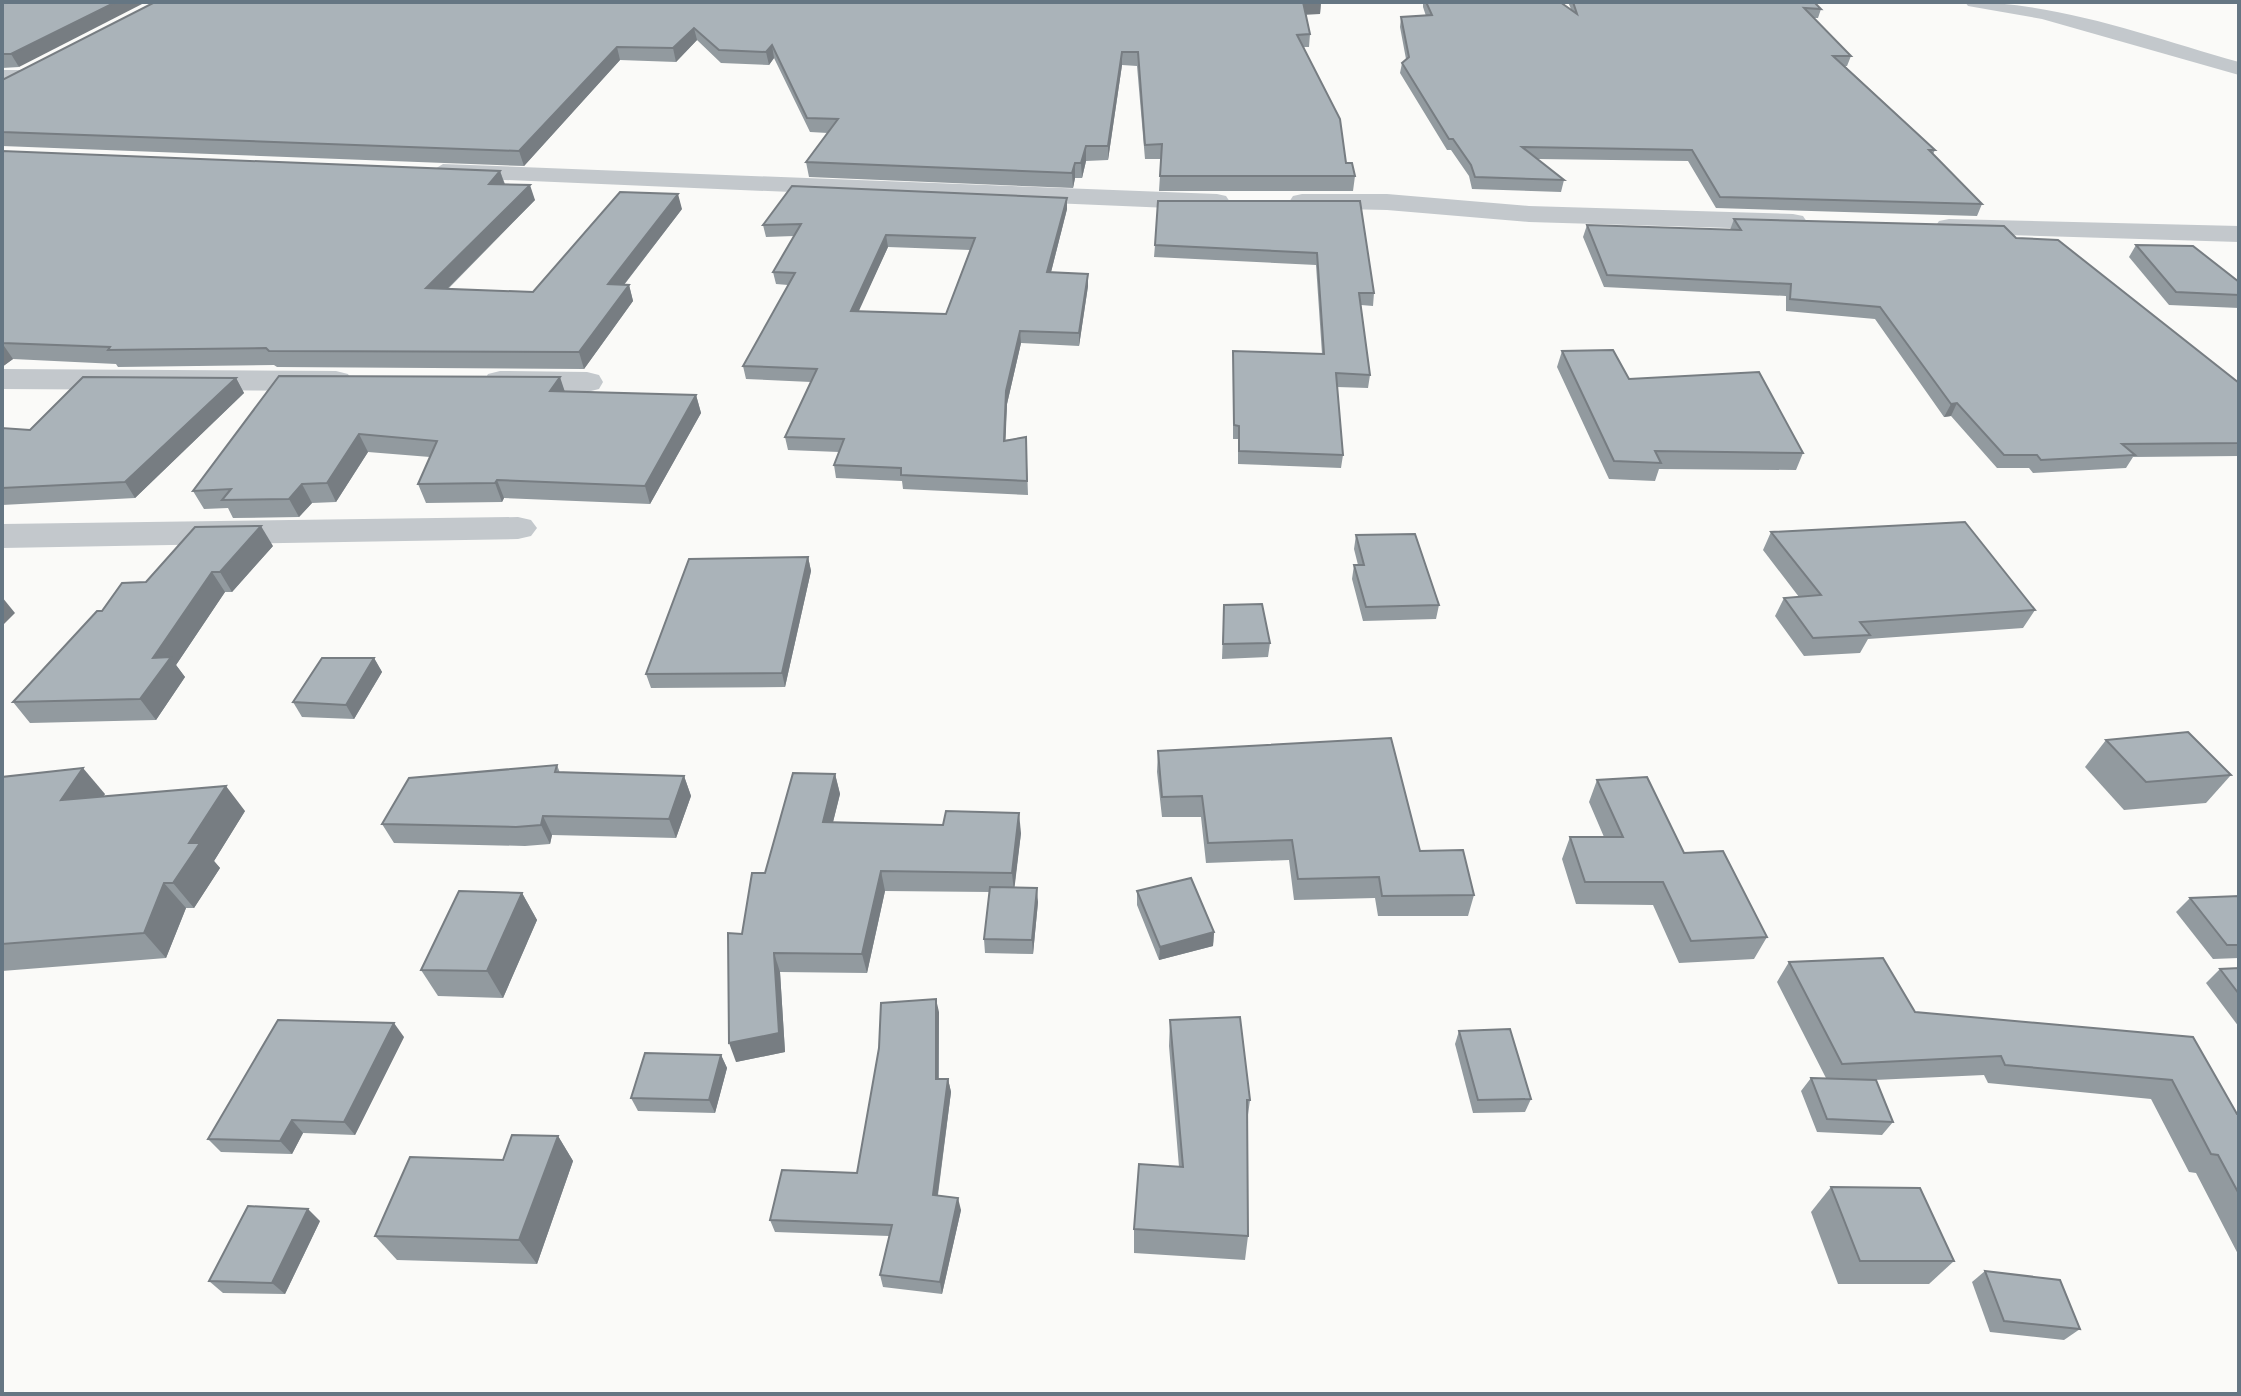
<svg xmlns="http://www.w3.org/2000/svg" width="2241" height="1396" viewBox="0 0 2241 1396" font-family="'Work Sans',sans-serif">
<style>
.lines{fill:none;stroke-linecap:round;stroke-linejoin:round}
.minor{fill:#c3c8cc;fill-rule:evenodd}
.wall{fill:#929a9f;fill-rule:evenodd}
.shaded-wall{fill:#777d82}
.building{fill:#aab3b9;stroke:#777d82;stroke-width:2;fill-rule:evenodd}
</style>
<rect width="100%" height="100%" fill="#fafaf8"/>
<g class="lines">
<!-- minor -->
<g class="minor">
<path d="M 1965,2 C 2059,2 2150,37 2239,62 L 2239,75 L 2042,19 L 1968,6 Z"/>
<polygon points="2,70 22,70 33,77 22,84 2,84"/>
<polygon points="443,164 1217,194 1226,196 1230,202 1226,208 1217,210 434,177 430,172"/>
<polygon points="1302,194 1387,194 1529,206 1793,214 1803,216 1807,222 1803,228 1793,230 1529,222 1387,210 1293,208 1289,202 1293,196"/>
<polygon points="1949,219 2239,226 2239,242 1939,233 1935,227 1939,221"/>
<polygon points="2,369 336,371 348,374 352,381 348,388 336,391 2,389"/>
<polygon points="500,371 587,372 599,375 603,382 599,389 587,392 488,388 484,381 488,374"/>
<polygon points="518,517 531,520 537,528 531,536 518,539 2,548 2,524"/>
</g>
</g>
<!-- wall -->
<g class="wall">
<polygon points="2,2 19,67 2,68"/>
<polygon points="762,2 1321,2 1320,14 1305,14 1310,34 1309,47 1304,47 1346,163 1355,176 1353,191 1159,191 1161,159 1145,159 1137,66 1122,65 1108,160 1086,161 1082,178 1075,178 1073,188 809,177 806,162 828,133 810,132 774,58 769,65 721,63 697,40 676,62 620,60 524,166 2,146 2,80"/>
<polygon points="1423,2 1560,2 1571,9 1568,2 1814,2 1821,9 1818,18 1814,18 1851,56 1847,66 1845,66 1935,150 1933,154 1982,204 1977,216 1716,208 1688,161 1537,159 1564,180 1561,192 1472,189 1469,176 1451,150 1447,150 1400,73 1402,63 1406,59 1400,27 1401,17 1426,16 1423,7"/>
<polygon points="2,151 500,171 505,184 535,200 448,289 533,292 682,209 624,285 629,285 633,301 584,369 277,367 274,365 118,367 116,364 13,359 2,367"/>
<path d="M 1067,198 L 1067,209 L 1051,272 L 1088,274 L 1088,286 L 1079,346 L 1021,343 L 1007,404 L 1005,440 L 1026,437 L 1028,495 L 903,489 L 902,481 L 836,478 L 834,465 L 839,452 L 788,450 L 785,437 L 811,382 L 746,379 L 743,366 L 788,285 L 776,284 L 773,272 L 794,236 L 766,237 L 763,225 ZM 888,247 L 970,250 L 946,314 L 858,311 Z"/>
<polygon points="1360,201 1374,293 1373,306 1361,305 1370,375 1368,388 1337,387 1343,455 1341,468 1238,464 1238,439 1233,439 1233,351 1322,354 1316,265 1154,257 1155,245"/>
<polygon points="1734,219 2016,238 2239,383 2239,456 2133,457 2126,468 2033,473 2029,468 1997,468 1951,416 1944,417 1875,319 1786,311 1786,296 1604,287 1583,237 1587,225 1730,230"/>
<polygon points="2136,245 2239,282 2239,308 2169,305 2129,257"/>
<polygon points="1562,351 1803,453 1796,470 1659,469 1655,481 1609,479 1557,367"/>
<polygon points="279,376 565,391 696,395 701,413 650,504 504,498 502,502 426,503 418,484 430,457 368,452 336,502 312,503 299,517 233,518 228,508 204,509 193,491"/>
<polygon points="236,378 244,393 135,498 2,505 2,428 30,430"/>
<polygon points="1771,532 2035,610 2023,628 1868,639 1860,653 1804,656 1775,616 1784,598 1799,597 1763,550"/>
<polygon points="1356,535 1439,605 1436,619 1363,621 1352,579 1354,565 1358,565 1354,549"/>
<polygon points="273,546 232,592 225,592 176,665 185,677 156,720 30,723 13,702 146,582"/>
<polygon points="808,557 811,571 785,687 651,688 646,674"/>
<polygon points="1224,605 1270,643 1268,657 1222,659"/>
<polygon points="374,658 382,672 354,719 302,717 293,702"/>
<polygon points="2106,740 2231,775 2206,803 2124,810 2085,767"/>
<polygon points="1158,751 1420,851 1474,895 1468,916 1378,916 1375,898 1294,900 1289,860 1206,863 1201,817 1162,817 1157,772"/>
<polygon points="557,765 560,773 684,776 691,796 676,838 552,835 550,844 525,846 394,843 382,824"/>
<polygon points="835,774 840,794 833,822 1021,833 1014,888 1038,902 1033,954 985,953 984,939 990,892 885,891 867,973 780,972 785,1052 736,1062 742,934 765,873"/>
<polygon points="2,777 105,794 103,796 245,811 214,861 220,868 194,908 186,908 166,958 2,971"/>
<polygon points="1597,780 1684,853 1767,937 1754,959 1679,963 1653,905 1576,904 1562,859 1570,837 1604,837 1589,802"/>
<polygon points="1137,891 1214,932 1213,946 1159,960 1137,905"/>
<polygon points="522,893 537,920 503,998 438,996 421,970"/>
<polygon points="2239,896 2239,958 2213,959 2176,912 2190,898"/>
<polygon points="1789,962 1915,1012 2193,1037 2237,1114 2239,1114 2239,1256 2196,1173 2189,1172 2151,1099 1988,1083 1984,1075 1874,1080 1893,1122 1882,1135 1817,1132 1801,1091 1811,1078 1826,1078 1777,982"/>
<polygon points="2239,968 2239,1027 2206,983 2220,969"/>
<polygon points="939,1012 939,1079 948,1079 951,1092 938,1195 961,1210 942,1294 883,1287 880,1275 889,1236 775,1232 770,1220 857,1173"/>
<polygon points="1170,1020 1250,1100 1247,1122 1248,1236 1245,1260 1134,1253 1134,1229 1179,1167 1169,1046"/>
<polygon points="1459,1031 1531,1099 1525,1112 1473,1113 1455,1044"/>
<polygon points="404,1037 355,1135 303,1133 292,1154 221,1152 208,1139"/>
<polygon points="721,1055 727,1068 715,1113 638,1111 631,1098"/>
<polygon points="558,1136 573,1161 537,1264 397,1260 375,1236 503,1160"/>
<polygon points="1831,1187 1954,1261 1929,1284 1838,1284 1811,1212"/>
<polygon points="320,1221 285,1294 223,1293 209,1281"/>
<polygon points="1985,1271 2080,1329 2064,1340 1990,1332 1972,1282"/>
</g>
<!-- shaded-wall -->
<g class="shaded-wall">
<polygon points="116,2 146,2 19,67 11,54"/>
<polygon points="1303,2 1321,2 1320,14 1302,15"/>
<polygon points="694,28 697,40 676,62 673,48"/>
<polygon points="772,45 774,58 769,65 766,52"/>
<polygon points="617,47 620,60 524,166 519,151"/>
<polygon points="1122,52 1122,65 1108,160 1108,146"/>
<polygon points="1086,146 1086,161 1082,178 1081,163"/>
<polygon points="1075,163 1075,178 1073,188 1072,173"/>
<polygon points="500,171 505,186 489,184"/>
<polygon points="530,185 535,200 432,304 426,288"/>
<polygon points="678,194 682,209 612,300 608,284"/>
<polygon points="1067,198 1067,209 1048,284 1047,272"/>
<polygon points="886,235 888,247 853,324 851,311"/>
<polygon points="1088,274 1088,286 1079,346 1079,333"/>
<polygon points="629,285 633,301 584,369 579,352"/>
<polygon points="1020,331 1021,343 1007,404 1005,454 1004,441 1006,391"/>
<polygon points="2,343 13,359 2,367"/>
<polygon points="560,377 566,395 550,391"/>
<polygon points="236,378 244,393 135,498 125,482"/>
<polygon points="696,395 701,413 650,504 645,486"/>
<polygon points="1957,403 1951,416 1944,417 1951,404"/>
<polygon points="359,434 368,452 336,502 327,483"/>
<polygon points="497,480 504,498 502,502 495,483"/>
<polygon points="302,484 312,503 299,517 289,499"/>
<polygon points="261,526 273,546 232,592 220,572"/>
<polygon points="808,557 811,571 785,687 782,673"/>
<polygon points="212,572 225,592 176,665 185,677 156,720 140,699 153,658"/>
<polygon points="2,597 15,613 2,626"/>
<polygon points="374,658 382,672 354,719 346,705"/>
<polygon points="83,768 105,794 83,825 61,800"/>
<polygon points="835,774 840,794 828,842 823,822"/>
<polygon points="684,776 691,796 676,838 669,819"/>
<polygon points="226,786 245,811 214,861 220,868 194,908 173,883 189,843"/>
<polygon points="1019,813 1021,833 1014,892 1012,873"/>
<polygon points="543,816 552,835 550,844 541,825"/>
<polygon points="881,871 885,891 867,973 862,954"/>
<polygon points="164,883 186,908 166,958 144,933"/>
<polygon points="1037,888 1038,902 1033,954 1032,940"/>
<polygon points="522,893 537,920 503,998 487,971"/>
<polygon points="1214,932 1213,946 1159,960 1160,947"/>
<polygon points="774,953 780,972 785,1052 736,1062 729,1043"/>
<polygon points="936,999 939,1012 938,1092 936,1079"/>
<polygon points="394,1023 404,1037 355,1135 344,1122"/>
<polygon points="721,1055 727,1068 715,1113 709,1100"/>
<polygon points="948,1079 951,1092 936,1207 933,1195"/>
<polygon points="292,1120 303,1133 292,1154 280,1141"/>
<polygon points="558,1136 573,1161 537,1264 519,1240"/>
<polygon points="958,1198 961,1210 942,1294 940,1282"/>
<polygon points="308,1209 320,1221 285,1294 272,1283"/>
</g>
<!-- building -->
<g class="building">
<polygon points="2,2 116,2 11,54 2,54"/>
<polygon points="155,2 1308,2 1303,2 1310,34 1297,35 1340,119 1346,163 1352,163 1355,176 1160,176 1162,144 1145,145 1138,52 1122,52 1108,146 1086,146 1081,163 1075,163 1072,173 806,162 838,119 807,118 772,45 766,52 719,50 694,28 673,48 617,47 519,151 2,132 2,80"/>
<polygon points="1426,2 1560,2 1577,14 1573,2 1814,2 1821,9 1804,8 1851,56 1833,56 1935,150 1929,150 1982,204 1720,197 1692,150 1522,147 1564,180 1475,177 1471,165 1453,139 1449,139 1402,63 1409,57 1401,17 1432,15"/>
<polygon points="2,151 500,171 489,184 530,185 426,288 533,292 620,192 678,194 608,284 629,285 579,352 269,351 266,348 108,350 110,347 2,343"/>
<path d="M 792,186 L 1067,198 L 1047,272 L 1088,274 L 1079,333 L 1020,331 L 1006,391 L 1004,441 L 1026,437 L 1027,481 L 901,475 L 901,468 L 834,465 L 844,439 L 785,437 L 817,369 L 743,366 L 795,273 L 773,272 L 801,224 L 763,225 ZM 886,235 L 975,238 L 946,314 L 851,311 Z"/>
<polygon points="1158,201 1360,201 1374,293 1359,293 1370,375 1336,373 1343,455 1239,451 1239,426 1234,425 1233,351 1324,354 1317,253 1155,245"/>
<polygon points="1734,219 2004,226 2016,238 2058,240 2239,383 2239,443 2122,444 2135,455 2041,460 2037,455 2004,455 1957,403 1951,404 1880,307 1790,299 1791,284 1607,275 1587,225 1741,230"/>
<polygon points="2136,245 2193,246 2239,282 2239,295 2176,292"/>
<polygon points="1613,350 1629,379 1759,372 1803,453 1655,451 1661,463 1614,461 1562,351"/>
<polygon points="279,376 560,377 550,391 696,395 645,486 497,480 495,483 418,484 437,441 359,434 327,483 302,484 289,499 222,500 231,489 193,491"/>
<polygon points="83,377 236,378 125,482 2,488 2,428 30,430"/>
<polygon points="1965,522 2035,610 1860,622 1870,635 1813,638 1784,598 1821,595 1771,532"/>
<polygon points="261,526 220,572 212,572 153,658 171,657 140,699 13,702 97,611 102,611 122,583 146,582 195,527"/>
<polygon points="1415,534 1439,605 1366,607 1354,565 1364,565 1356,535"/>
<polygon points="808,557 782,673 646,674 689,559"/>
<polygon points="1262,604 1270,643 1223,644 1224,605"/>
<polygon points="322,658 374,658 346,705 293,702"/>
<polygon points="2188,732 2231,775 2146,782 2106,740"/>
<polygon points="1391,738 1420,851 1463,850 1474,895 1382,896 1379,877 1298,879 1292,840 1208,843 1202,796 1162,797 1158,751"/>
<polygon points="557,765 555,772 684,776 669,819 543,816 541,825 516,827 382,824 409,778"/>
<polygon points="83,768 61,800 226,786 189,843 200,843 173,883 164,883 144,933 2,944 2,777"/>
<polygon points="793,773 835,774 823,822 943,825 946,811 1019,813 1012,873 881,871 862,954 774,953 779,1033 729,1043 728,933 742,934 752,873 765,873"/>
<polygon points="1647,777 1684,853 1723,851 1767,937 1691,941 1663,882 1585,882 1570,837 1623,837 1597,780"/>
<polygon points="1191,878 1214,932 1160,947 1137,891"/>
<polygon points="990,887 1037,888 1032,940 984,939"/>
<polygon points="459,891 522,893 487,971 421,970"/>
<polygon points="2239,896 2239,945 2227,945 2190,898"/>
<polygon points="1883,958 1915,1012 2193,1037 2237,1114 2239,1114 2239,1194 2218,1155 2211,1154 2172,1080 2005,1065 2001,1056 1842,1064 1789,962"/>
<polygon points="2239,968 2239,994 2220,969"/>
<polygon points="936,999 936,1079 948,1079 933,1195 958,1198 940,1282 880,1275 892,1225 770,1220 782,1170 857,1173 879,1048 881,1003"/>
<polygon points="1240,1017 1250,1100 1247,1100 1248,1236 1134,1229 1139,1164 1183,1167 1170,1020"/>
<polygon points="278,1020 394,1023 344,1122 292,1120 280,1141 208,1139"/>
<polygon points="1510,1029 1531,1099 1478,1100 1459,1031"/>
<polygon points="645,1053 721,1055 709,1100 631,1098"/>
<polygon points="1811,1078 1876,1080 1893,1122 1827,1119"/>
<polygon points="512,1135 558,1136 519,1240 375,1236 410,1157 503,1160"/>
<polygon points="1831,1187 1920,1188 1954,1261 1860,1261"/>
<polygon points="248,1206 308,1209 272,1283 209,1281"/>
<polygon points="1985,1271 2060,1280 2080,1329 2004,1321"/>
</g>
<!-- border -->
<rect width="2241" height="1396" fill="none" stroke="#657683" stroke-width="8"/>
</svg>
